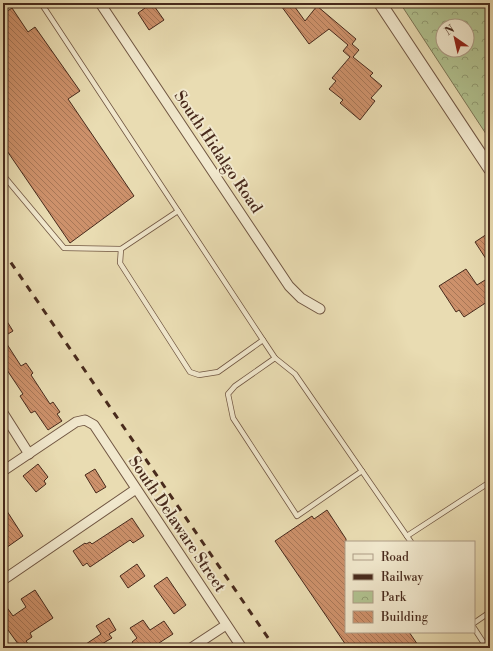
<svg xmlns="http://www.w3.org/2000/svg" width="493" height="651" viewBox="0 0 493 651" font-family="'Libre Bodoni',serif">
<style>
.park{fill:url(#park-crowns);stroke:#7c7656;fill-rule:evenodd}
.building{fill:url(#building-back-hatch);stroke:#482a1c}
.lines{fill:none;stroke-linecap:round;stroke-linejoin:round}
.service-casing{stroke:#705642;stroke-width:6}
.minor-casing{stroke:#705642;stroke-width:11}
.tertiary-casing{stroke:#705642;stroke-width:14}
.service{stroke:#f1e8cd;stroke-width:4.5}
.minor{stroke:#f1e8cd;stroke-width:9}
.tertiary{stroke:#f1e8cd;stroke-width:12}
.rail{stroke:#482a1c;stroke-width:3;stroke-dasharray:7 7;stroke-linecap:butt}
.labels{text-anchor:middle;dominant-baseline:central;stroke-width:4;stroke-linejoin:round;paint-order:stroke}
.street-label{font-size:16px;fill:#482a1c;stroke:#f1e8cd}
</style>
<defs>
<pattern id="park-crowns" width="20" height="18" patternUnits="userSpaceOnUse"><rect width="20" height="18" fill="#b1c290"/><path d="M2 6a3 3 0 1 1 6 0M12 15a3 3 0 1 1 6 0" fill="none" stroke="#929e75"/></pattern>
<pattern id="building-back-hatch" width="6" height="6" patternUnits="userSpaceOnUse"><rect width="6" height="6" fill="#cd916b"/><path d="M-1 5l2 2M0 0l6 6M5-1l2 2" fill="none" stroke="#a87757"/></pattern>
</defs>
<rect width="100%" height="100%" fill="#e9dcb2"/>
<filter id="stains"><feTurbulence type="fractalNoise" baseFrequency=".005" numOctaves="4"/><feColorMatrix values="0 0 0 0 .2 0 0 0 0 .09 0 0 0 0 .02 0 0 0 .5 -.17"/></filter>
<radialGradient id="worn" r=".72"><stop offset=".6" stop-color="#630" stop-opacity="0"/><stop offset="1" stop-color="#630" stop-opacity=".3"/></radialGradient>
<!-- park -->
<path class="park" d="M 400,3 L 490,3 L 490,140 ZM 443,26 L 467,26 L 467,50 L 443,50 Z"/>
<!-- building -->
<g class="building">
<polygon points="152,3 164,20 149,30 138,13"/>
<polygon points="279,3 292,3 305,21 317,6 356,39 352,44 359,50 353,57 373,73 370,76 382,86 371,98 375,101 360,120 340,103 343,100 329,89 336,81 332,78 350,57 343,51 348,45 329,29 309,44"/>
<polygon points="12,8 28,32 35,27 80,91 68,99 134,196 70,243 3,145 3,14"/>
<polygon points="490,232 490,265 475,242"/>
<polygon points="466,269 477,285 490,277 490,300 464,317 459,310 456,312 439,286"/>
<polygon points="3,315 13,331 3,337"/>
<polygon points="3,338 21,366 26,363 33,373 31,375 50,404 53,402 60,412 57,414 62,421 48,430 35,411 31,413 20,396 23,394 3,364"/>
<polygon points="38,464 48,477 44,481 46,484 36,492 23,476"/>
<polygon points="95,469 106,487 96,493 85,475"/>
<polygon points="3,505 23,536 3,550"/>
<polygon points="327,510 346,539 346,632 409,632 420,648 348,648 275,541 312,516 314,519"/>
<polygon points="132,518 144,536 133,543 130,540 90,567 87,563 83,566 73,551 85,543 86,544 90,542 92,544"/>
<polygon points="137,564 145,576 128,588 120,576"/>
<polygon points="167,577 186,605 174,614 154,586"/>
<polygon points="35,590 53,618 30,633 32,637 26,641 29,645 21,648 3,623 3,602 13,616 26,607 21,599"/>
<polygon points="109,618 116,630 109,634 112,638 95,648 80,648 101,634 96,626"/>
<polygon points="143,620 150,630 164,621 173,634 159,643 162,648 136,648 132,642 137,638 130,628"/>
</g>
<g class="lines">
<defs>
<g id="service">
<polyline points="3,175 64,248 121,249 178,211 41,3"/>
<polyline points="178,211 263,340 275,358 295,374 411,542"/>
<polyline points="121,249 120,263 190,372 199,375 218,372 263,340"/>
<polyline points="275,358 235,386 228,394 233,418 297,516 362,471"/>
<polyline points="407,536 490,482"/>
<polyline points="474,623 490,612"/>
<polyline points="474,628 487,648"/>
</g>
<g id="minor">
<polyline points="100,3 289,286 301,298 320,309"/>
<polyline points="3,413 29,454"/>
<polyline points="3,471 76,422 85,420 94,425 242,648"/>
<polyline points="3,580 136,489"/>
<polyline points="191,648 226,625"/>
</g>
<polyline id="tertiary" points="380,3 490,169"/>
</defs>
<!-- service casing -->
<use href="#service" class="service-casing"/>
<!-- minor casing -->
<use href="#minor" class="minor-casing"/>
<!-- tertiary casing -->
<use href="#tertiary" class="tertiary-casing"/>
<!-- service -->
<use href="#service" class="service"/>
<!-- minor -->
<use href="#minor" class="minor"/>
<!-- tertiary -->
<use href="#tertiary" class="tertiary"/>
<!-- rail -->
<polyline class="rail" points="3,251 275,648"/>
</g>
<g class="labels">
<!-- street labels -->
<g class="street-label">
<text transform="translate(218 152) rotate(56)">South Hidalgo Road</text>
<text transform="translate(177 524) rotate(56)">South Delaware Street</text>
</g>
</g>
<!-- margin -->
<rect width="493" height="651" fill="none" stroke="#e9dcb2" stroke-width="16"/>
<rect x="4" y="4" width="485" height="643" fill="none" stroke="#482a1c" stroke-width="2"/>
<rect x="8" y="8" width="477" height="635" fill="none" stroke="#482a1c"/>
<!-- legend -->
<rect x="345" y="541" width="130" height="92" fill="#f1e8cd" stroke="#ad9c86"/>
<rect x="353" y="554" width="20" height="6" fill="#f1e8cd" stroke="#ad9c86"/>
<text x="381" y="561" font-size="12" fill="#482a1c">Road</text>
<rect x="353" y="574" width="20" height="6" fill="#482a1c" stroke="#ad9c86"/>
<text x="381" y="581" font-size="12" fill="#482a1c">Railway</text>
<rect x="353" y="591" width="20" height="12" fill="url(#park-crowns)" stroke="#ad9c86"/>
<text x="381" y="601" font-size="12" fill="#482a1c">Park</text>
<rect x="353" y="611" width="20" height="12" fill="url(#building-back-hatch)" stroke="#ad9c86"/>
<text x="381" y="621" font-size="12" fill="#482a1c">Building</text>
<!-- north arrow -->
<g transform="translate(455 38) rotate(326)"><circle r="19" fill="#f1e8cd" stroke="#ad9c86"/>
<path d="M0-3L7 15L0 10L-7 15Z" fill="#8f2418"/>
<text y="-6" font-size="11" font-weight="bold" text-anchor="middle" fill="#482a1c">N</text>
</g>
<rect width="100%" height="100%" filter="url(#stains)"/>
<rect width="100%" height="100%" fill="url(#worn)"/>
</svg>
